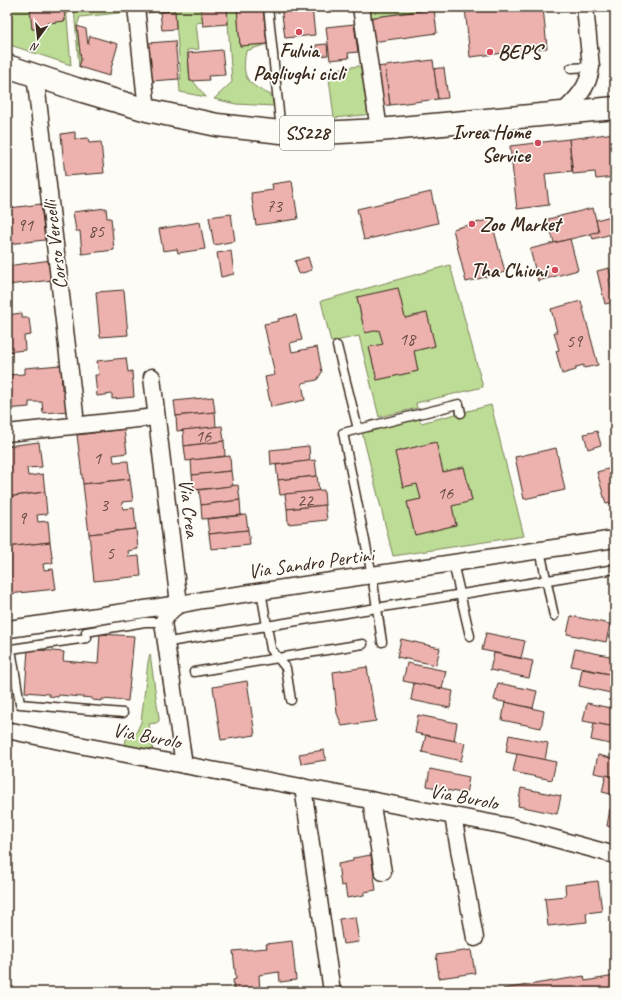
<svg xmlns="http://www.w3.org/2000/svg" width="622" height="999" viewBox="0 0 622 999" font-family="Caveat,sans-serif">
<style>
.green{fill:#bddc95;stroke:#7c835a;fill-rule:evenodd}
.building{fill:#edb2ae;stroke:#3b2a1e}
.lines{fill:none;stroke-linecap:round;stroke-linejoin:round}
.lane-casing{stroke:#3b2a1e;stroke-width:11}
.street-casing{stroke:#3b2a1e;stroke-width:19}
.primary-casing{stroke:#3b2a1e;stroke-width:25}
.lane{stroke:#fdfcf7;stroke-width:8}
.street{stroke:#fdfcf7;stroke-width:16}
.primary{stroke:#fdfcf7;stroke-width:22}
.poi-dot{fill:#d1495b;stroke:#fdfcf7;stroke-width:1.5}
.labels{text-anchor:middle;dominant-baseline:central;stroke-width:3.5;stroke-linejoin:round;paint-order:stroke}
.number-label{font-size:18px;fill:#684c42}
.shield{fill:#fdfcf7;stroke:#75695f;stroke-width:1}
.shield-label{font-size:19px;font-weight:bold;fill:#3b2a1e}
.poi-label{font-size:20px;font-weight:bold;fill:#3b2a1e;stroke:#fdfcf7;text-anchor:start}
.street-label{font-size:20px;fill:#3b2a1e;stroke:#fdfcf7}
</style>
<rect width="100%" height="100%" fill="#fdfcf7"/>
<filter id="ink" filterUnits="userSpaceOnUse"><feTurbulence type="fractalNoise" baseFrequency=".025" numOctaves="2"/><feDisplacementMap in="SourceGraphic" scale="8" xChannelSelector="R" yChannelSelector="G"/><feConvolveMatrix kernelMatrix="1 2 1 2 8 2 1 2 1" color-interpolation-filters="sRGB"/></filter>
<g filter="url(#ink)">
<!-- green -->
<g class="green">
<polygon points="7,7 30,7 32,29 47,28 47,23 65,21 64,7 66,7 71,65 7,44"/>
<polygon points="74,7 128,7 128,12 80,17 77,26 81,60 79,67"/>
<polygon points="144,7 201,7 203,22 196,23 199,49 187,50 190,81 193,81 206,97 180,92 179,79 181,79 175,11 145,13"/>
<path d="M 227,7 L 237,7 L 240,46 L 267,44 L 246,51 C 241,78 247,84 271,95 L 274,106 L 236,104 L 214,99 L 232,82 Z"/>
<polygon points="367,7 434,7 434,9 368,18"/>
<polygon points="367,65 373,114 334,118 328,70"/>
<path d="M 450,265 L 483,387 L 416,403 L 417,408 L 379,417 L 359,336 L 331,342 L 321,301 ZM 398,288 L 405,318 L 427,313 L 435,346 L 414,351 L 418,371 L 377,380 L 369,348 L 383,344 L 379,330 L 365,333 L 357,298 Z"/>
<path d="M 491,405 L 524,536 L 393,556 L 362,432 L 419,418 L 421,423 ZM 436,442 L 443,472 L 464,467 L 472,500 L 452,506 L 456,525 L 415,535 L 407,502 L 421,499 L 417,484 L 403,487 L 395,452 Z"/>
<polygon points="150,654 159,718 159,721 156,723 149,724 153,751 125,746 126,739 136,733 141,722 148,662"/>
</g>
<!-- building -->
<g class="building">
<polygon points="30,7 64,7 65,21 47,23 47,28 32,29"/>
<polygon points="201,7 227,7 228,24 203,26"/>
<polygon points="237,7 263,7 267,44 240,46"/>
<polygon points="281,7 312,7 315,35 285,38"/>
<polygon points="320,7 342,7 342,8 321,10"/>
<polygon points="465,7 543,7 547,48 470,57"/>
<polygon points="434,9 437,33 372,42 368,18"/>
<polygon points="175,11 176,29 162,30 160,12"/>
<polygon points="354,24 358,52 348,53 349,58 330,60 326,27"/>
<polygon points="77,26 86,29 88,44 90,36 118,44 109,76 79,67 81,60"/>
<polygon points="175,41 179,79 151,81 148,43"/>
<polygon points="327,44 328,55 317,56 316,45"/>
<polygon points="222,50 225,75 208,76 209,80 190,81 188,53"/>
<polygon points="433,60 438,99 390,105 385,66"/>
<polygon points="385,66 390,105 380,106 375,67"/>
<polygon points="439,68 444,68 448,98 438,99 434,69"/>
<polygon points="7,113 12,149 7,149"/>
<polygon points="75,132 75,139 88,138 89,143 101,142 104,173 65,176 61,134"/>
<polygon points="615,133 615,170 613,170 614,177 596,179 595,172 573,174 569,139"/>
<polygon points="569,139 572,171 545,174 549,205 517,209 510,146"/>
<polygon points="292,181 298,219 256,225 251,193 273,190 272,184"/>
<polygon points="431,192 438,223 364,240 357,209"/>
<polygon points="41,204 45,240 7,244 7,211 10,210 10,208"/>
<polygon points="106,208 107,218 111,218 114,250 82,254 80,231 76,231 73,212"/>
<polygon points="593,208 599,232 554,243 548,219"/>
<polygon points="231,214 235,241 214,245 209,217"/>
<polygon points="615,215 615,233 593,239 591,233 599,232 596,220"/>
<polygon points="491,219 505,272 466,282 453,229"/>
<polygon points="200,222 205,249 178,253 177,249 163,251 159,229"/>
<polygon points="570,239 578,270 538,281 530,249"/>
<polygon points="231,251 234,274 221,277 217,253"/>
<polygon points="308,257 312,270 299,274 295,261"/>
<polygon points="51,260 53,280 7,285 7,266"/>
<polygon points="609,268 611,278 609,279 614,302 605,304 597,271"/>
<polygon points="398,288 405,318 427,313 435,346 414,351 418,371 377,380 369,347 383,344 379,330 365,333 357,297"/>
<polygon points="124,290 128,335 100,337 96,292"/>
<polygon points="581,301 598,365 584,368 584,365 576,367 576,370 562,374 556,351 559,350 554,332 557,332 551,309"/>
<polygon points="22,313 22,318 29,318 31,335 24,336 25,350 7,352 7,315"/>
<polygon points="296,315 302,340 290,343 292,352 317,347 322,372 317,380 302,383 305,400 271,407 265,377 275,375 264,324 279,321 278,319"/>
<polygon points="615,326 615,342 611,327"/>
<polygon points="126,358 128,372 132,371 134,397 112,399 112,394 97,396 95,375 99,375 97,361"/>
<polygon points="61,365 62,390 67,389 69,411 43,413 42,402 29,402 29,407 7,409 7,375 25,374 25,368"/>
<polygon points="213,397 215,412 176,416 174,401"/>
<polygon points="215,412 216,427 177,431 176,416"/>
<polygon points="222,426 224,441 184,446 183,430"/>
<polygon points="124,429 127,453 113,455 114,462 128,461 130,479 83,484 77,435"/>
<polygon points="597,431 601,445 588,449 584,434"/>
<polygon points="224,441 225,456 186,461 184,446"/>
<polygon points="39,442 42,467 27,468 28,476 43,474 45,492 7,497 7,446"/>
<polygon points="436,442 443,472 464,467 472,501 452,506 456,525 415,535 407,502 421,499 417,484 403,487 395,452"/>
<polygon points="309,446 310,461 271,465 270,450"/>
<polygon points="556,448 565,490 524,499 515,457"/>
<polygon points="230,456 231,471 192,475 191,460"/>
<polygon points="315,460 317,476 278,480 276,465"/>
<polygon points="615,467 615,502 606,504 597,472"/>
<polygon points="231,471 233,486 194,490 192,475"/>
<polygon points="317,476 319,491 280,495 278,480"/>
<polygon points="130,479 133,501 122,502 123,509 134,508 136,529 89,534 83,484"/>
<polygon points="238,485 240,500 201,505 199,490"/>
<polygon points="324,490 325,505 287,509 285,494"/>
<polygon points="45,492 47,514 37,515 38,522 48,521 50,542 7,547 7,497"/>
<polygon points="240,500 241,515 202,519 201,505"/>
<polygon points="325,505 327,520 288,524 287,509"/>
<polygon points="246,515 248,530 209,534 207,519"/>
<polygon points="136,529 138,549 128,551 129,557 139,556 141,576 94,581 89,534"/>
<polygon points="248,530 250,545 211,549 209,534"/>
<polygon points="50,542 53,563 43,564 44,570 53,569 56,589 9,594 7,580 7,547"/>
<polygon points="571,616 610,624 606,642 567,634"/>
<polygon points="486,633 525,641 521,658 482,650"/>
<polygon points="100,634 134,636 128,701 102,699 102,701 92,700 92,698 59,695 58,697 49,696 49,694 25,692 28,649 64,652 63,661 98,664"/>
<polygon points="401,639 440,648 436,665 397,657"/>
<polygon points="575,649 614,657 610,674 571,666"/>
<polygon points="494,653 533,661 529,678 490,670"/>
<polygon points="407,663 446,671 442,689 403,681"/>
<polygon points="367,667 376,721 342,726 337,713 333,672"/>
<polygon points="582,669 615,675 615,694 579,686"/>
<polygon points="247,681 255,735 221,740 213,687"/>
<polygon points="414,683 453,691 450,708 411,700"/>
<polygon points="498,683 537,691 533,708 494,700"/>
<polygon points="505,702 544,711 541,728 502,720"/>
<polygon points="587,703 615,709 615,727 583,721"/>
<polygon points="418,715 457,723 454,741 415,733"/>
<polygon points="594,723 615,727 615,745 591,740"/>
<polygon points="426,735 465,743 461,761 422,752"/>
<polygon points="509,735 548,743 545,760 506,752"/>
<polygon points="324,750 326,760 301,764 299,754"/>
<polygon points="517,754 556,762 552,780 513,772"/>
<polygon points="598,755 615,759 615,777 594,773"/>
<polygon points="430,769 469,777 466,794 427,786"/>
<polygon points="606,775 615,777 615,795 602,792"/>
<polygon points="521,788 561,796 557,814 518,806"/>
<polygon points="610,809 615,810 615,828 607,826"/>
<polygon points="371,855 376,890 364,892 364,895 347,898 345,885 341,886 338,864 353,861 353,858"/>
<polygon points="598,881 602,911 586,913 587,922 548,926 545,898 566,896 565,885"/>
<polygon points="355,917 359,942 343,944 339,919"/>
<polygon points="292,941 296,980 280,982 279,972 259,975 260,992 234,992 233,980 236,979 233,951 267,948 266,944"/>
<polygon points="471,950 475,973 439,978 436,955"/>
<polygon points="584,976 585,981 615,976 615,992 503,992 503,989"/>
</g>
<g class="lines">
<defs>
<g id="lane">
<polyline points="268,7 281,131"/>
<polyline points="571,68 591,67"/>
<polyline points="337,346 358,429"/>
<polyline points="540,550 554,616"/>
<polyline points="453,563 470,636"/>
<polyline points="261,591 271,649 286,668 291,700"/>
<polyline points="175,641 615,569"/>
<polyline points="382,642 372,575 343,433 459,404 461,413"/>
<polyline points="194,672 363,644"/>
<polyline points="123,713 20,704 11,649 87,638 86,632 145,622 163,622"/>
</g>
<g id="street">
<polyline points="136,7 147,110"/>
<polyline points="361,7 379,130"/>
<polyline points="35,75 75,414"/>
<path d="M 562,113 C 576,100 589,87 591,67 L 585,7"/>
<polyline points="152,377 179,604"/>
<polyline points="7,433 156,417"/>
<polyline points="9,629 179,604"/>
<polyline points="7,730 79,745 512,827 615,855"/>
<path d="M 184,765 L 163,622 C 174,602 182,604 203,600 L 615,539"/>
<polyline points="303,787 332,992"/>
<polyline points="371,800 383,872"/>
<polyline points="453,816 475,938"/>
</g>
<polyline id="primary" points="7,66 76,89 147,110 217,125 281,132 320,133 379,130 615,108"/>
</defs>
<!-- lane casing -->
<use href="#lane" class="lane-casing"/>
<!-- street casing -->
<use href="#street" class="street-casing"/>
<!-- primary casing -->
<use href="#primary" class="primary-casing"/>
<!-- lane -->
<use href="#lane" class="lane"/>
<!-- street -->
<use href="#street" class="street"/>
<!-- primary -->
<use href="#primary" class="primary"/>
</g>
</g>
<!-- markers -->
<g class="poi-dot">
<circle cx="299" cy="32" r="4"/>
<circle cx="490" cy="52" r="4"/>
<circle cx="538" cy="143" r="4"/>
<circle cx="472" cy="224" r="4"/>
<circle cx="555" cy="270" r="4"/>
</g>
<g class="labels">
<!-- number labels -->
<g class="number-label">
<text x="274" y="206">73</text>
<text x="25" y="225">91</text>
<text x="96" y="231">85</text>
<text x="407" y="339">18</text>
<text x="574" y="341">59</text>
<text x="203" y="436">16</text>
<text x="97" y="458">1</text>
<text x="445" y="493">16</text>
<text x="305" y="500">22</text>
<text x="104" y="505">3</text>
<text x="22" y="518">9</text>
<text x="110" y="553">5</text>
</g>
<!-- shield labels -->
<rect class="shield" x="280" y="116" width="54" height="34" rx="3"/>
<g class="shield-label">
<text x="307" y="133">SS228</text>
</g>
<!-- poi labels -->
<g class="poi-label">
<text x="299" y="50" text-anchor="middle">Fulvia<tspan x="299" dy="23">Pagliughi cicli</tspan></text>
<text x="498" y="52">BEP'S</text>
<text x="530" y="132" text-anchor="end">Ivrea Home<tspan x="530" dy="23">Service</tspan></text>
<text x="480" y="224">Zoo Market</text>
<text x="547" y="270" text-anchor="end">Tha Chiuni</text>
</g>
<!-- street labels -->
<g class="street-label">
<text transform="translate(55 245) rotate(-97)">Corso Vercelli</text>
<text transform="translate(189 508) rotate(83)">Via Crea</text>
<text transform="translate(311 563) rotate(-8)">Via Sandro Pertini</text>
<text transform="translate(147 736) rotate(11)">Via Burolo</text>
<text transform="translate(464 797) rotate(11)">Via Burolo</text>
</g>
</g>
<!-- margin -->
<rect width="622" height="999" fill="none" stroke="#fdfcf7" stroke-width="24"/>
<rect x="12" y="12" width="598" height="975" fill="none" stroke="#3b2a1e" stroke-width="1.5" filter="url(#ink)"/>
<!-- north arrow -->
<g transform="translate(38 38) rotate(195)" stroke="#fdfcf7" stroke-width="3" paint-order="stroke">
<path d="M0-3L7 15L0 10L-7 15Z" fill="#3b2a1e"/>
<text y="-6" font-size="11" font-weight="bold" text-anchor="middle" fill="#3b2a1e">N</text>
</g>
</svg>
